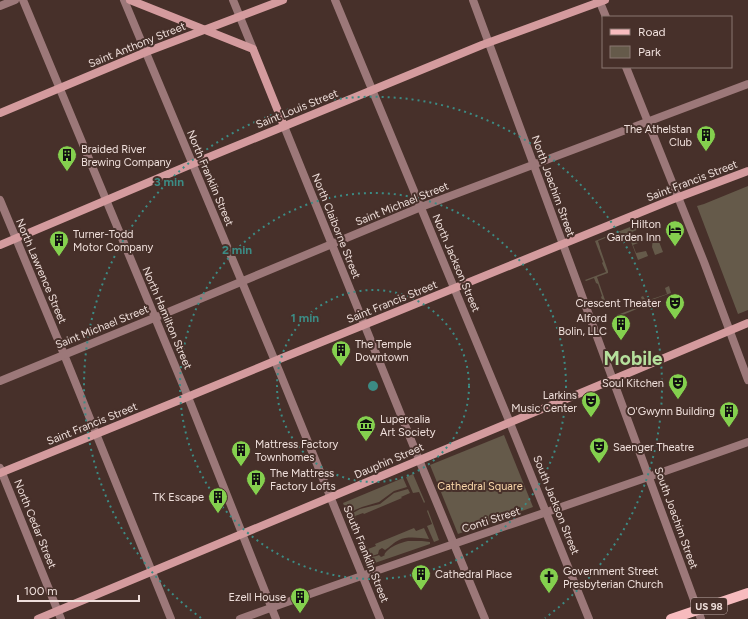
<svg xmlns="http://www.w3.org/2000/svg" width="748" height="619" viewBox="0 0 748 619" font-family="Figtree,sans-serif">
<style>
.green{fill:#655a4a}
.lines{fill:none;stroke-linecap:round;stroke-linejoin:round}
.street{stroke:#9c7879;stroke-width:8}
.secondary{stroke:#d49b9e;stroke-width:8}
.primary{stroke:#f7bbbe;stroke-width:10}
.ring{fill:none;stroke:#3c8b84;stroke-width:2;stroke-dasharray:2 4}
.labels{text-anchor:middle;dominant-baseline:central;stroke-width:4;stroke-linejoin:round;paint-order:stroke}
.shield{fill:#47302a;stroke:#bdaaa6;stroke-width:1}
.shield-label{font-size:10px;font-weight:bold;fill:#efdfdb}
.street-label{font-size:11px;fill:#efdfdb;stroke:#47302a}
.poi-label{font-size:11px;fill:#efdfdb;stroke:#47302a;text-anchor:end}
.park-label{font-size:11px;fill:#fad7a9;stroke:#47302a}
.town-label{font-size:19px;font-weight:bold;fill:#b5df9c;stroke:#47302a}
.centre{fill:#3c8b84;stroke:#47302a;stroke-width:2}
.ring-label{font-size:12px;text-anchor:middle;font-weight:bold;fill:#3c8b84;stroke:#47302a;stroke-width:4;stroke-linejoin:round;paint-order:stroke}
</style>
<rect width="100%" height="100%" fill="#47302a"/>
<!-- green -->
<g class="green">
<polygon points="748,186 748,310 738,314 697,206 704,204"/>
<polygon points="635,225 639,229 632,232 636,241 642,239 643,241 633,245 636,253 646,251 648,256 638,260 630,239 623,241 620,232 598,241 600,247 600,248 608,271 608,273 597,277 606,303 594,307 594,305 603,302 601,297 602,296 598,284 596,283 594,278 586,281 585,280 606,272 602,263 603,262 595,241"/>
<polygon points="654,234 656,234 663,252 655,255 652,247 653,237 655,236"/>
<polygon points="669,286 671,293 646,302 646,305 618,317 617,315 644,305 641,297 643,296 646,301 667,294 665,288"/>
<polygon points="504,435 533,507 458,534 430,465"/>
<polygon points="413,474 425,502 424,503 419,492 413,493 406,477"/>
<polygon points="403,478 407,487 394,491 379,502 362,507 355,510 352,512 351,518 354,526 353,527 343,503"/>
<polygon points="408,489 410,493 401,497 402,498 364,514 363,513 355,516 358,525 356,526 352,517 353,513 360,509 380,504 394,493"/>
<polygon points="428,510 439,540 434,542 427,526 432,524 427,511"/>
<path d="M 414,528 L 416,531 L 424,528 L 429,539 C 420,538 407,536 399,540 C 394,542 390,547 385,550 L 382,548 L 379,550 L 378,554 L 372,556 L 366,551 L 362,542 L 365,541 L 368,549 L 376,546 L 375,544 Z"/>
<path d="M 408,541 L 422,541 L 430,542 L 430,544 L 369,565 L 360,543 L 361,543 C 364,552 367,560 379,555 L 381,557 C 388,554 382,557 386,552 C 391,546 400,543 408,541 Z"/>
</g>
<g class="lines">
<!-- street -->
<g class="street">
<polyline points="23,0 188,397 276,619"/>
<polyline points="124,0 280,373 380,619"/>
<polyline points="233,0 253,49"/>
<polyline points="335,0 510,423 589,619"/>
<path d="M 473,0 C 549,206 626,412 701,619"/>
<polyline points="599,0 606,17"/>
<polyline points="0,6 15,0"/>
<polyline points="626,67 704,262 748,380"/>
<polyline points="284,126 422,467 485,619"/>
<polyline points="0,200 61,347 171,619"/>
<polyline points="0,381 154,318 421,207 748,84"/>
<polyline points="0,468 61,619"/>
<path d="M 240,619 C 409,558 579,502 748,442"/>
</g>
<!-- secondary -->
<g class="secondary">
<polyline points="130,0 253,49 284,126"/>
<polyline points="0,113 146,52 283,0"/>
<polyline points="0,245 192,164 482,45 605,0"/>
<polyline points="0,473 180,400 282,358 381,318 671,200 748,171"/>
<polyline points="38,619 607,382 748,323"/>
</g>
<!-- primary -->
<polyline class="primary" points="671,619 748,593"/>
</g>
<!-- distance rings -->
<g class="ring">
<circle cx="373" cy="386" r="96"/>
<circle cx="373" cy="386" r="193"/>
<path d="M201 618A289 289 0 1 1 545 618"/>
</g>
<!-- icons -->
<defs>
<symbol id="building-pin" viewBox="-11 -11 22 30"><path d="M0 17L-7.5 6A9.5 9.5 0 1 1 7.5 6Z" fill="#84d04e" stroke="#47302a"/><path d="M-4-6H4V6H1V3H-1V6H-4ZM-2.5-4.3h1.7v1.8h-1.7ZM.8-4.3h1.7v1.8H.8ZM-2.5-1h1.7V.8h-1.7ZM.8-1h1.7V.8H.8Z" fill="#111"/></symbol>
<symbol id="hotel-pin" viewBox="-11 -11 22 30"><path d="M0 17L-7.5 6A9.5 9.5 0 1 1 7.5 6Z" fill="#84d04e" stroke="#47302a"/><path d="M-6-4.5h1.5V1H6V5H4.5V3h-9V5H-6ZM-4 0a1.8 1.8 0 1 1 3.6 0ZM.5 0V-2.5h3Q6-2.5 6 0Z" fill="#111"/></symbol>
<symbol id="theatre-pin" viewBox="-11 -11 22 30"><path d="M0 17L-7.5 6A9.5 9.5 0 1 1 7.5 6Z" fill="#84d04e" stroke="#47302a"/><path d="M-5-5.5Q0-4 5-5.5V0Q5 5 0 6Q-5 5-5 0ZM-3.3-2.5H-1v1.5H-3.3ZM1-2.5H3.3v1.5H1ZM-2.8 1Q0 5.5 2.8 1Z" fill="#111"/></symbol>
<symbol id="museum-pin" viewBox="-11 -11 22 30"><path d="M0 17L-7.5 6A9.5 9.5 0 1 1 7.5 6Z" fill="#84d04e" stroke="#47302a"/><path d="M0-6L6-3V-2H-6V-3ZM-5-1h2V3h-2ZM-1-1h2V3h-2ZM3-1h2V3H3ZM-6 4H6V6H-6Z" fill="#111"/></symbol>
<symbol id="church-pin" viewBox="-11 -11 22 30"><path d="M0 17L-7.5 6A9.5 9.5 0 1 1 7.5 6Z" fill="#84d04e" stroke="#47302a"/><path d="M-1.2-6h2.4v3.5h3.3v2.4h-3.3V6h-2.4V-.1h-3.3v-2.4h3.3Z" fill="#111"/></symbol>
</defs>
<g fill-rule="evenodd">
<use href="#building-pin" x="695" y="124" width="22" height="30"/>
<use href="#building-pin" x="56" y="144" width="22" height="30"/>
<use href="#hotel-pin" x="664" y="219" width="22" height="30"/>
<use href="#building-pin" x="48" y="229" width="22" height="30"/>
<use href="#theatre-pin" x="664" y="292" width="22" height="30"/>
<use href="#building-pin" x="610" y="313" width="22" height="30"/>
<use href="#building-pin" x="330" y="339" width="22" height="30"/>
<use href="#theatre-pin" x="667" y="372" width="22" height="30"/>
<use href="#theatre-pin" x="580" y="390" width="22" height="30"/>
<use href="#building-pin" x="718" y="400" width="22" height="30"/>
<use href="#museum-pin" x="355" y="414" width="22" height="30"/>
<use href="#theatre-pin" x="588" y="436" width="22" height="30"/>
<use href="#building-pin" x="230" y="439" width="22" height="30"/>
<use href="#building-pin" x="245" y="468" width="22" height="30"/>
<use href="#building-pin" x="207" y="486" width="22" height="30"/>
<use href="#building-pin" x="410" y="563" width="22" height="30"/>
<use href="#church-pin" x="538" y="566" width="22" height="30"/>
<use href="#building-pin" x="289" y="586" width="22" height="30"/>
</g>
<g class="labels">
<!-- shield labels -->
<rect class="shield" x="691" y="598" width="36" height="16" rx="3"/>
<g class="shield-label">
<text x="709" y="606">US 98</text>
</g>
<!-- street labels -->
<g class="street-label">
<text transform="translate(137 45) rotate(-22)">Saint Anthony Street</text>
<text transform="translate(297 109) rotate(-22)">Saint Louis Street</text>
<text transform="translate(210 178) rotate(67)">North Franklin Street</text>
<text transform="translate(692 181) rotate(-21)">Saint Francis Street</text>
<text transform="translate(553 186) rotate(70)">North Joachim Street</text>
<text transform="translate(402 204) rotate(-22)">Saint Michael Street</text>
<text transform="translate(336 226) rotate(68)">North Claiborne Street</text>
<text transform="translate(456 263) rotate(67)">North Jackson Street</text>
<text transform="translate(41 271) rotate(67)">North Lawrence Street</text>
<text transform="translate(392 302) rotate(-22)">Saint Francis Street</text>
<text transform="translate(167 318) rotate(67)">North Hamilton Street</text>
<text transform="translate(102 327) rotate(-22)">Saint Michael Street</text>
<text transform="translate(92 424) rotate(-22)">Saint Francis Street</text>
<text transform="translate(389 461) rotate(-23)">Dauphin Street</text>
<text transform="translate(556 505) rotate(68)">South Jackson Street</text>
<text transform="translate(676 518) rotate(70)">South Joachim Street</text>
<text transform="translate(491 520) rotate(-18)">Conti Street</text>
<text transform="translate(35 524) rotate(68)">North Cedar Street</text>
<text transform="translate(366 554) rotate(68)">South Franklin Street</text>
</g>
<!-- poi labels -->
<g class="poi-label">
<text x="692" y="129">The Athelstan<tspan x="692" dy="13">Club</tspan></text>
<text x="81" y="149" text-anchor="start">Braided River<tspan x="81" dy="13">Brewing Company</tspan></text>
<text x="661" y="224">Hilton<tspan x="661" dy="13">Garden Inn</tspan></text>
<text x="73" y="234" text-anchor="start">Turner-Todd<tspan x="73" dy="13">Motor Company</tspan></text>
<text x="661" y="303">Crescent Theater</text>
<text x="607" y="318">Alford<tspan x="607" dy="13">Bolin, LLC</tspan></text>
<text x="355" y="344" text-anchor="start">The Temple<tspan x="355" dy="13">Downtown</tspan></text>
<text x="664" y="383">Soul Kitchen</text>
<text x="577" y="395">Larkins<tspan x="577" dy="13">Music Center</tspan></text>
<text x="715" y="411">O'Gwynn Building</text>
<text x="380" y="419" text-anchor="start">Lupercalia<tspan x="380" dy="13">Art Society</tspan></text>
<text x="255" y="444" text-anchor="start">Mattress Factory<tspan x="255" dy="13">Townhomes</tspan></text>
<text x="613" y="447" text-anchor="start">Saenger Theatre</text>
<text x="270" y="473" text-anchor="start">The Mattress<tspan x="270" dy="13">Factory Lofts</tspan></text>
<text x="204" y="497">TK Escape</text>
<text x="563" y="571" text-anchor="start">Government Street<tspan x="563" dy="13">Presbyterian Church</tspan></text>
<text x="435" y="574" text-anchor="start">Cathedral Place</text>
<text x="286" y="597">Ezell House</text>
</g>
<!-- park labels -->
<g class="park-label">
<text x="480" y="486">Cathedral Square</text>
</g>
<!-- town labels -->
<g class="town-label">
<text x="633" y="358">Mobile</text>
</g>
</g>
<circle cx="373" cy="386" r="6" class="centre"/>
<g class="ring-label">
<text x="169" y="186">3 min</text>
<text x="237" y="254">2 min</text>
<text x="305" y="322">1 min</text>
</g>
<!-- legend -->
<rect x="602" y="16" width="130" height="52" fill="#47302a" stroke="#8a7671"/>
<rect x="610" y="29" width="20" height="6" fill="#f7bbbe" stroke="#8a7671"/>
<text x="638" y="36" font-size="12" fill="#efdfdb">Road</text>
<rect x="610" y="46" width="20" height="12" fill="#655a4a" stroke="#8a7671"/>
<text x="638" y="56" font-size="12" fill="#efdfdb">Park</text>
<!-- scale -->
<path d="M18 595v6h121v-6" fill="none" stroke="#efdfdb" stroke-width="2"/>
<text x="24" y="595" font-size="12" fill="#efdfdb" stroke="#47302a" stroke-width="3" paint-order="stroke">100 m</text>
</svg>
